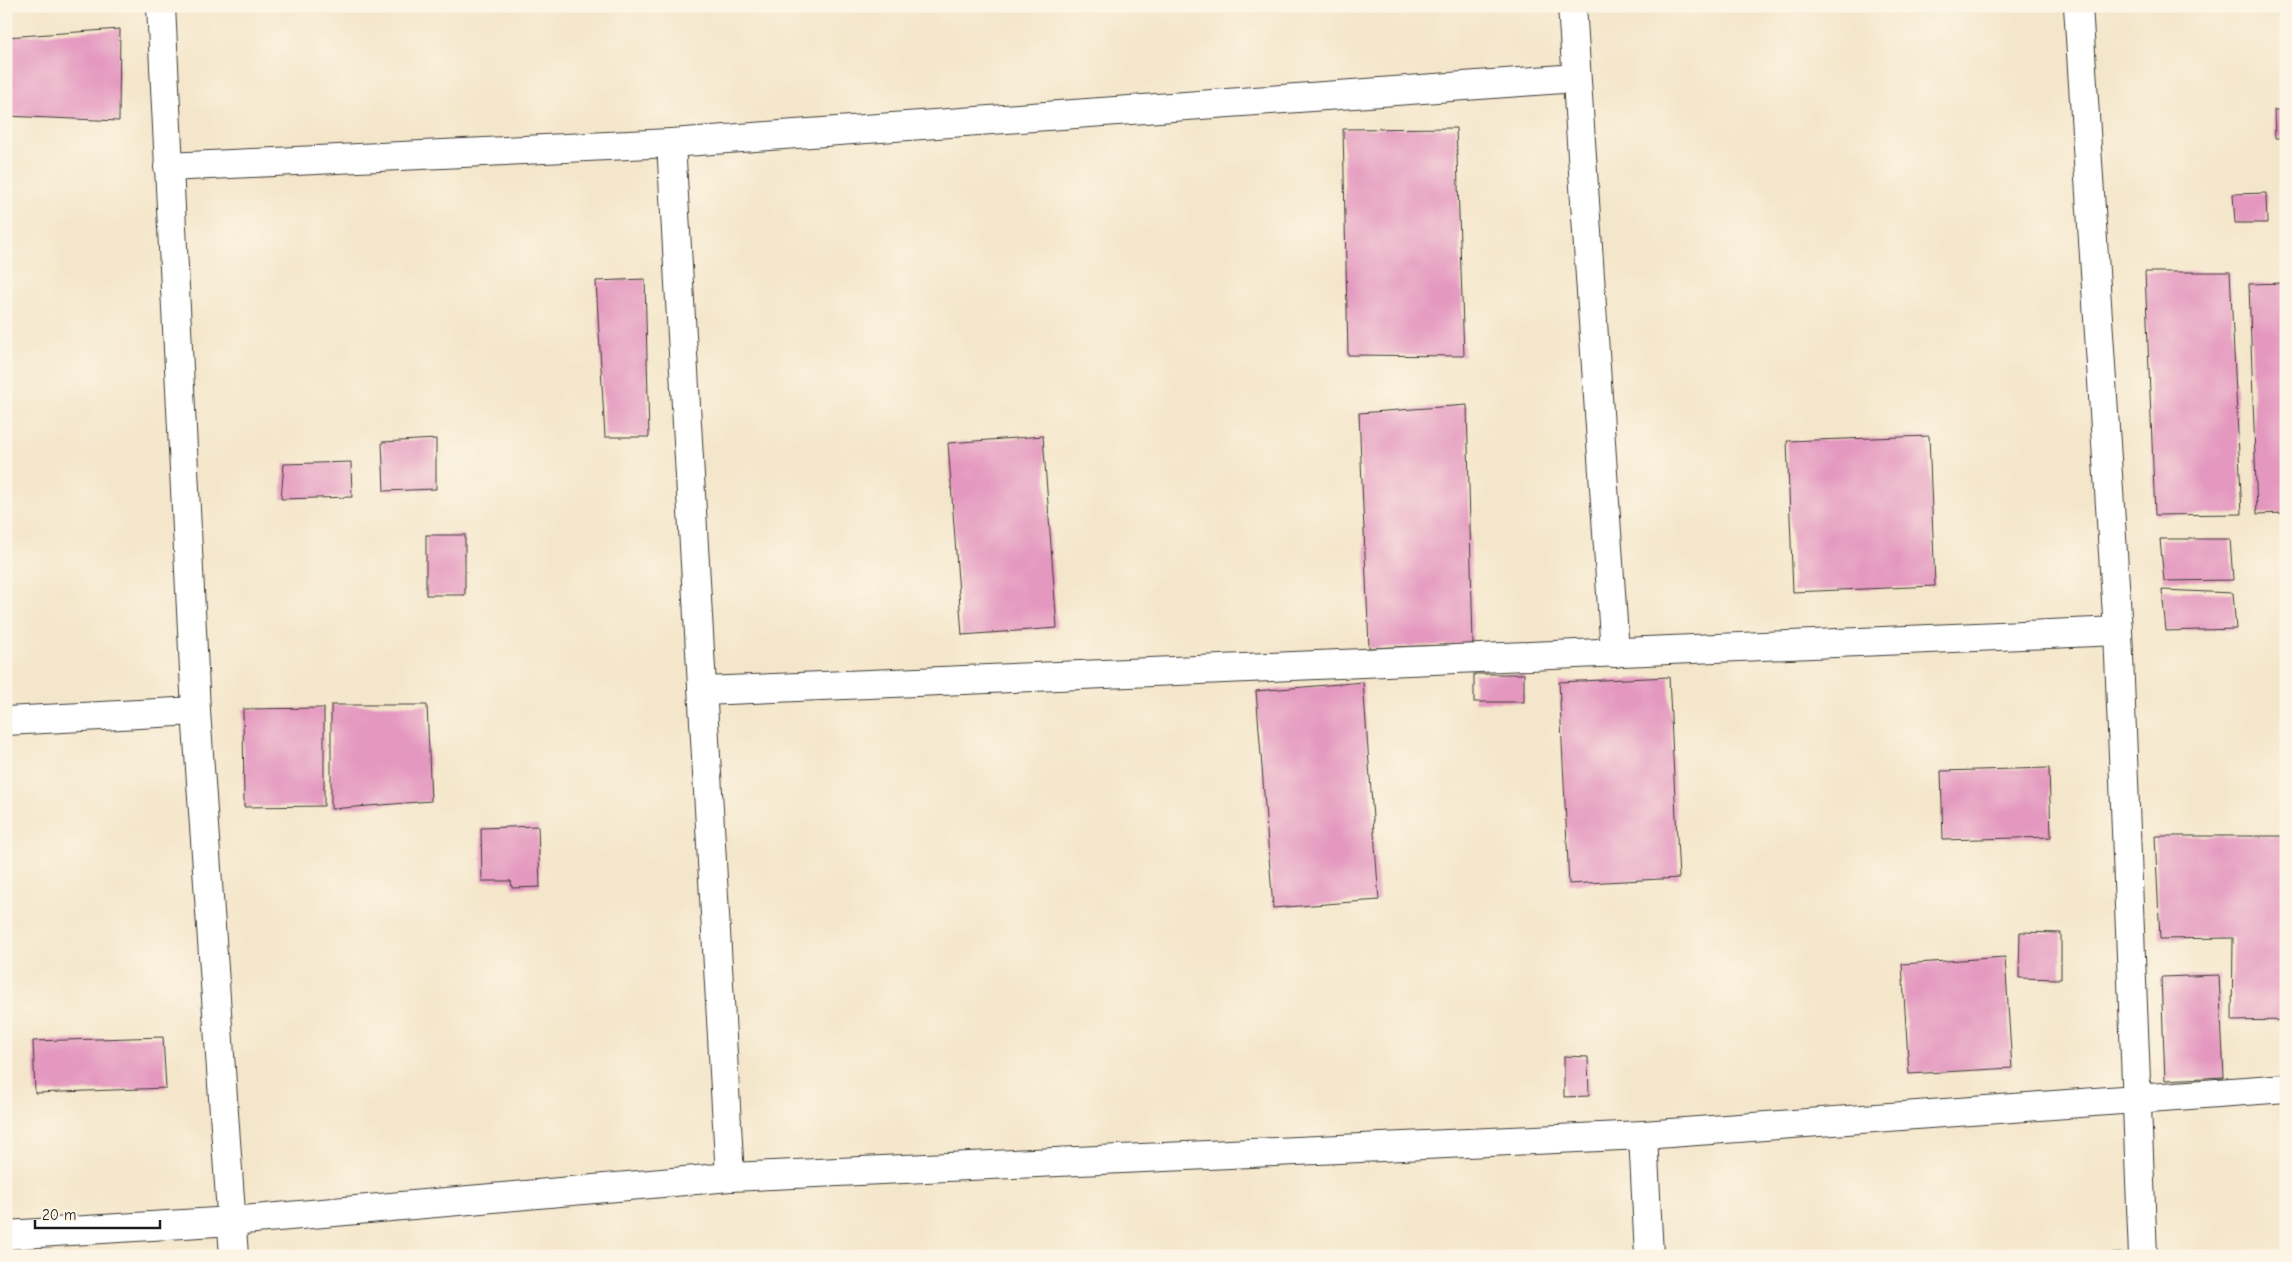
<svg xmlns="http://www.w3.org/2000/svg" width="2292" height="1262" viewBox="0 0 2292 1262" font-family="'Comic Neue',sans-serif">
<style>
.building{fill:#e498bf}
.lines{fill:none;stroke-linecap:round;stroke-linejoin:round}
.minor-casing{stroke:#3c3a36;stroke-width:30}
.minor{stroke:#fff;stroke-width:28}
</style>
<rect width="100%" height="100%" fill="#fcf5e5"/>
<filter id="ink" filterUnits="userSpaceOnUse"><feTurbulence type="fractalNoise" baseFrequency=".02" numOctaves="2"/><feDisplacementMap in="SourceGraphic" scale="10" xChannelSelector="R" yChannelSelector="G"/><feConvolveMatrix kernelMatrix="1 2 1 2 8 2 1 2 1" color-interpolation-filters="sRGB"/></filter>
<filter id="wash" filterUnits="userSpaceOnUse"><feTurbulence type="fractalNoise" baseFrequency=".0096" numOctaves="4" result="noise"/><feDisplacementMap in="SourceGraphic" scale="20" xChannelSelector="R" yChannelSelector="G"/><feGaussianBlur stdDeviation="1.12" result="paint"/><feColorMatrix in="noise" values="0 0 0 0 0 0 0 0 0 0 0 0 0 0 0 0 0 1.4 0 .05"/><feComposite in="paint" operator="in"/></filter>
<g filter="url(#wash)">
<rect width="100%" height="100%" fill="#f4e6ca"/>
<g id="blocks">
<!-- building -->
<g class="building">
<polygon points="120,29 119,121 6,116 6,37"/>
<polygon points="2274,110 2286,110 2286,138 2275,138"/>
<polygon points="1456,128 1464,356 1348,355 1343,129"/>
<polygon points="2266,193 2267,223 2235,223 2233,194"/>
<polygon points="2145,272 2230,272 2242,514 2155,515"/>
<polygon points="645,279 649,437 605,437 596,281"/>
<polygon points="2286,283 2286,513 2257,514 2249,284"/>
<polygon points="1467,405 1473,644 1369,648 1359,413"/>
<polygon points="1043,436 1057,628 962,635 948,443"/>
<polygon points="1929,436 1935,586 1793,592 1787,441"/>
<polygon points="436,439 436,489 384,491 382,442"/>
<polygon points="351,462 352,497 281,499 284,464"/>
<rect x="426" y="535" width="39" height="60"/>
<polygon points="2160,539 2230,539 2233,580 2164,581"/>
<polygon points="2162,590 2233,593 2236,629 2166,631"/>
<rect x="1474" y="674" width="50" height="28"/>
<polygon points="1669,677 1679,878 1569,884 1559,682"/>
<polygon points="1363,682 1379,900 1273,908 1256,691"/>
<polygon points="331,705 427,705 431,801 331,809"/>
<polygon points="324,708 324,806 244,807 243,709"/>
<polygon points="2049,768 2051,837 1943,840 1941,771"/>
<polygon points="538,826 540,887 512,888 511,881 482,881 481,828"/>
<polygon points="2155,836 2284,836 2286,861 2286,1020 2232,1021 2233,938 2160,939"/>
<polygon points="2020,932 2061,933 2061,979 2019,978"/>
<polygon points="2005,957 2012,1068 1909,1074 1902,964"/>
<polygon points="2219,975 2224,1077 2165,1080 2161,977"/>
<polygon points="163,1037 166,1088 35,1093 33,1041"/>
<polygon points="1564,1056 1588,1057 1589,1096 1564,1097"/>
<polygon points="2127,1253 2127,1256 2088,1256 2088,1254"/>
</g>
</g>
</g>
<g filter="url(#ink)">
<use href="#blocks" fill-opacity="0" stroke="#3c3a36" stroke-width="1"/>
<g class="lines">
<defs>
<g id="minor">
<polyline points="161,6 196,711 234,1256"/>
<polyline points="1572,6 1615,653"/>
<polyline points="2078,6 2118,631 2143,1256"/>
<polyline points="671,143 730,1177"/>
<polyline points="168,167 671,143 1576,78"/>
<polyline points="703,691 2118,631"/>
<polyline points="6,721 196,711"/>
<polyline points="1643,1135 1649,1256"/>
<polyline points="6,1235 232,1221 730,1177 1643,1135 2286,1088"/>
</g>
</defs>
<!-- minor casing -->
<use href="#minor" class="minor-casing"/>
<!-- minor -->
<use href="#minor" class="minor"/>
</g>
</g>
<!-- margin -->
<rect width="2292" height="1262" fill="none" stroke="#fcf5e5" stroke-width="25"/>
<!-- scale -->
<path d="M35 1220v8h125v-8" fill="none" stroke="#1c1c1c" stroke-width="2.5"/>
<text x="42" y="1220" font-size="15" fill="#1c1c1c" stroke="#fcf5e5" stroke-width="4" paint-order="stroke">20 m</text>
</svg>
